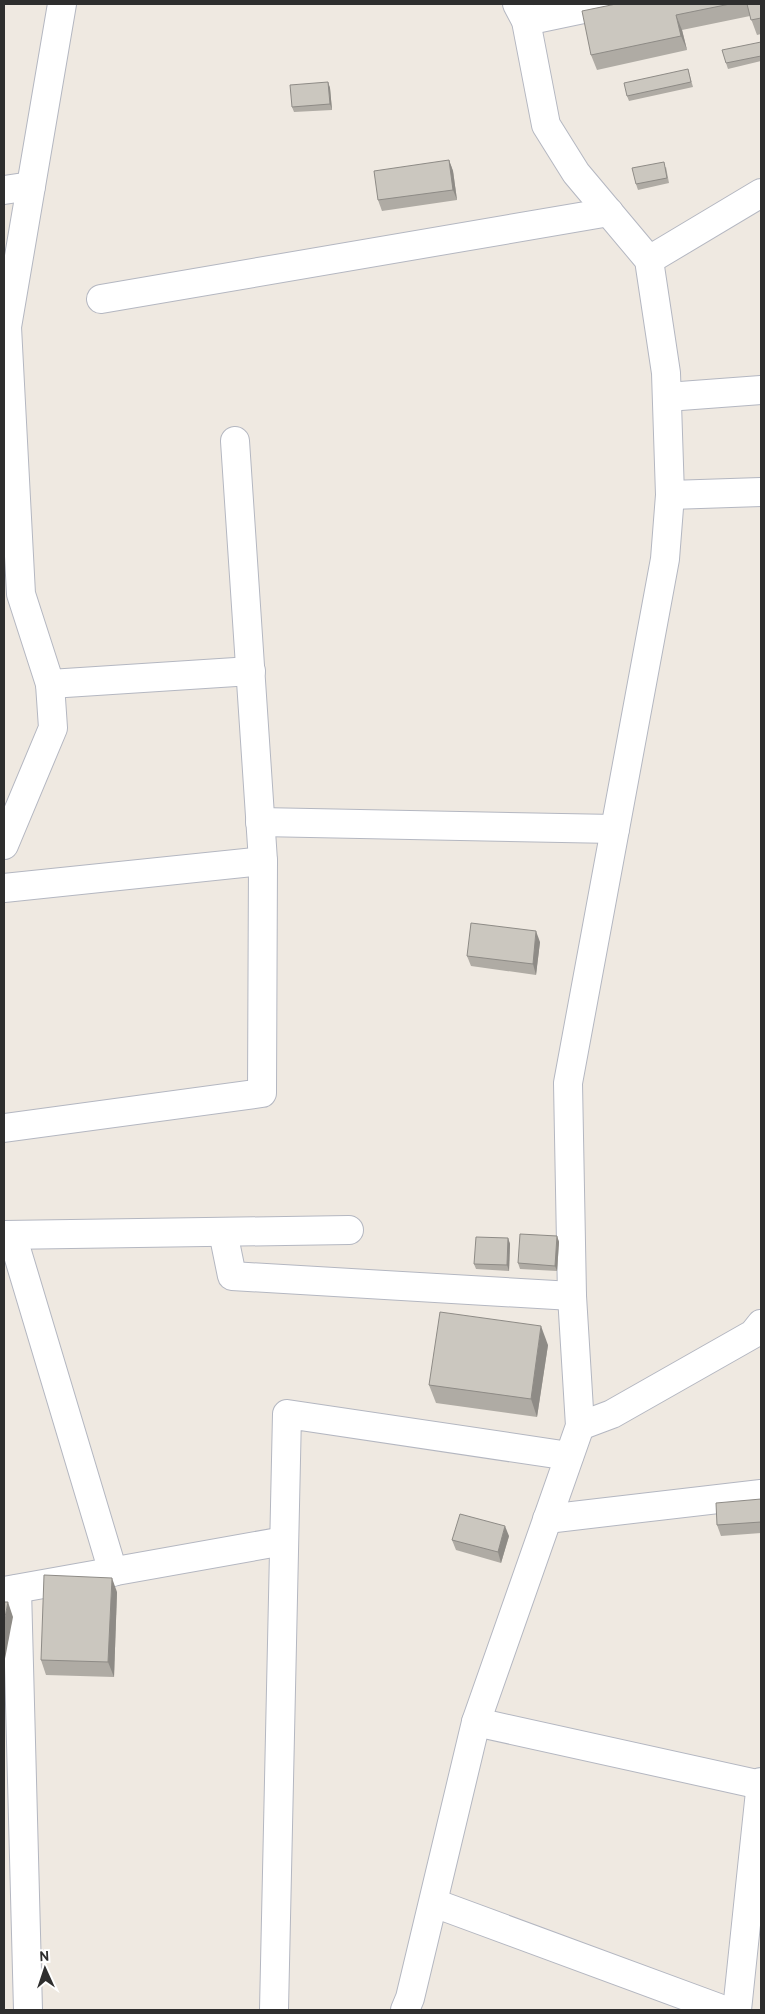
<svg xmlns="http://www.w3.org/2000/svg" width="765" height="2014" viewBox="0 0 765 2014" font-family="Overpass,sans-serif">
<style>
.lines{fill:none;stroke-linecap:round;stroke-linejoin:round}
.street-casing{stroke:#b4b7c1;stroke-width:30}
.street{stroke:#fff;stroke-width:28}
.wall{fill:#afaba4}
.shaded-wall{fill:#8e8b86}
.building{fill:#cbc7bf;stroke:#8e8b86}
</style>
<rect width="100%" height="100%" fill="#efe9e1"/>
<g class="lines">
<defs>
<g id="street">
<polyline points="526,21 607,4"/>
<polyline points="4,190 31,186"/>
<polyline points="649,260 761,193"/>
<polyline points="101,299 609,212"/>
<polyline points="667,397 761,390"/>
<polyline points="670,495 761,492"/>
<polyline points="50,684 251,671"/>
<polyline points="260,822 615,829"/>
<polyline points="4,845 53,728 50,684 21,594 7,327 62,4"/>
<polyline points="4,888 263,861"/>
<polyline points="4,1128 262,1093 263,861 235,441"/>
<polyline points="223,1232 232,1276 572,1296"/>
<polyline points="4,1235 349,1230"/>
<polyline points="12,1235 113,1572"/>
<polyline points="580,1426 612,1414 753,1334 761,1324"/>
<polyline points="547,1519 761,1494"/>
<polyline points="17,1589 28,2010"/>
<polyline points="4,1591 284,1541"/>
<polyline points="476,1722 761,1785"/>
<polyline points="434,1903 724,2010"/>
<polyline points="274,2010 287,1414 569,1456"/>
<polyline points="405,2010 410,1998 476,1722 580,1426 572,1296 568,1083 665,559 670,495 666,373 649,260 576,173 546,125 526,21 517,4"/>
<polyline points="737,2010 761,1782"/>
</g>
</defs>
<!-- street casing -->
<use href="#street" class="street-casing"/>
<!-- street -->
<use href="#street" class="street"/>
</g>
<!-- wall -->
<g class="wall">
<polygon points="616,4 761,4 761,34 757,35 750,16 682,30 687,50 597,70 591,55"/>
<polygon points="761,42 761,61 728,69 726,63"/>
<polygon points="688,69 693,87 629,101 627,96"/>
<polygon points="328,82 330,88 332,110 294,112 292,107"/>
<polygon points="449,160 453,171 457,200 382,211 378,200"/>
<polygon points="666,167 669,183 638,190 636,184"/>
<polygon points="540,942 536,975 471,966 467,956"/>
<polygon points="557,1236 559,1242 557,1271 520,1269 518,1263"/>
<polygon points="508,1238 510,1244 509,1271 476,1269 474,1264"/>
<polygon points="548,1345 537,1417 436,1403 429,1385"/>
<polygon points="761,1499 761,1533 721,1536 717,1525"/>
<polygon points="509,1536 501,1563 456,1550 452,1540"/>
<polygon points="117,1592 114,1677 46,1675 41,1660"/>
</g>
<!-- shaded-wall -->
<g class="shaded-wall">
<polygon points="676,15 682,30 687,50 681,36"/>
<polygon points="328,82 330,88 332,110 330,104"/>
<polygon points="449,160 453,171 457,200 453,190"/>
<polygon points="536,931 540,942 536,975 533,964"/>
<polygon points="557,1236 559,1242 557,1271 555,1266"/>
<polygon points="508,1238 510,1244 509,1271 507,1265"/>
<polygon points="541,1326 548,1345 537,1417 531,1399"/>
<polygon points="505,1526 509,1536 501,1563 498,1552"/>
<polygon points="112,1578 117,1592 114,1677 108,1662"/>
<polygon points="8,1602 13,1617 4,1664 4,1622"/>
</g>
<!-- building -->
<g class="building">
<polygon points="616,4 730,4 676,15 681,36 591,55 582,11"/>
<polygon points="747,4 761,4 761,18 751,20"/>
<polygon points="761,42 761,56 726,63 722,50"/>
<polygon points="688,69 691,82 627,96 624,83"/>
<polygon points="328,82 330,104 292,107 290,85"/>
<polygon points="449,160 453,190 378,200 374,171"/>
<polygon points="664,162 667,178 636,184 632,168"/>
<polygon points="471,923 536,931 533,964 467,956"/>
<polygon points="520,1234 557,1236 555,1266 518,1263"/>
<polygon points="476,1237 508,1238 507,1265 474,1264"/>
<polygon points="440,1312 541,1326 531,1399 429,1385"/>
<polygon points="761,1499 761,1522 717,1525 716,1503"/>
<polygon points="460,1514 505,1526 498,1552 452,1540"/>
<polygon points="44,1575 112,1578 108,1662 41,1660"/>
<polygon points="4,1602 8,1602 4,1622"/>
</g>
<!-- border -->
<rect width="765" height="2014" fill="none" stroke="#2e2e2e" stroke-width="10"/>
<!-- north arrow -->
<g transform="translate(45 1969) rotate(357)" stroke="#ffffff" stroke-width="4" paint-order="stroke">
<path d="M0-4L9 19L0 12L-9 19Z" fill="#2e2e2e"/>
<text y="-8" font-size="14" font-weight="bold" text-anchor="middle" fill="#2e2e2e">N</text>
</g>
</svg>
